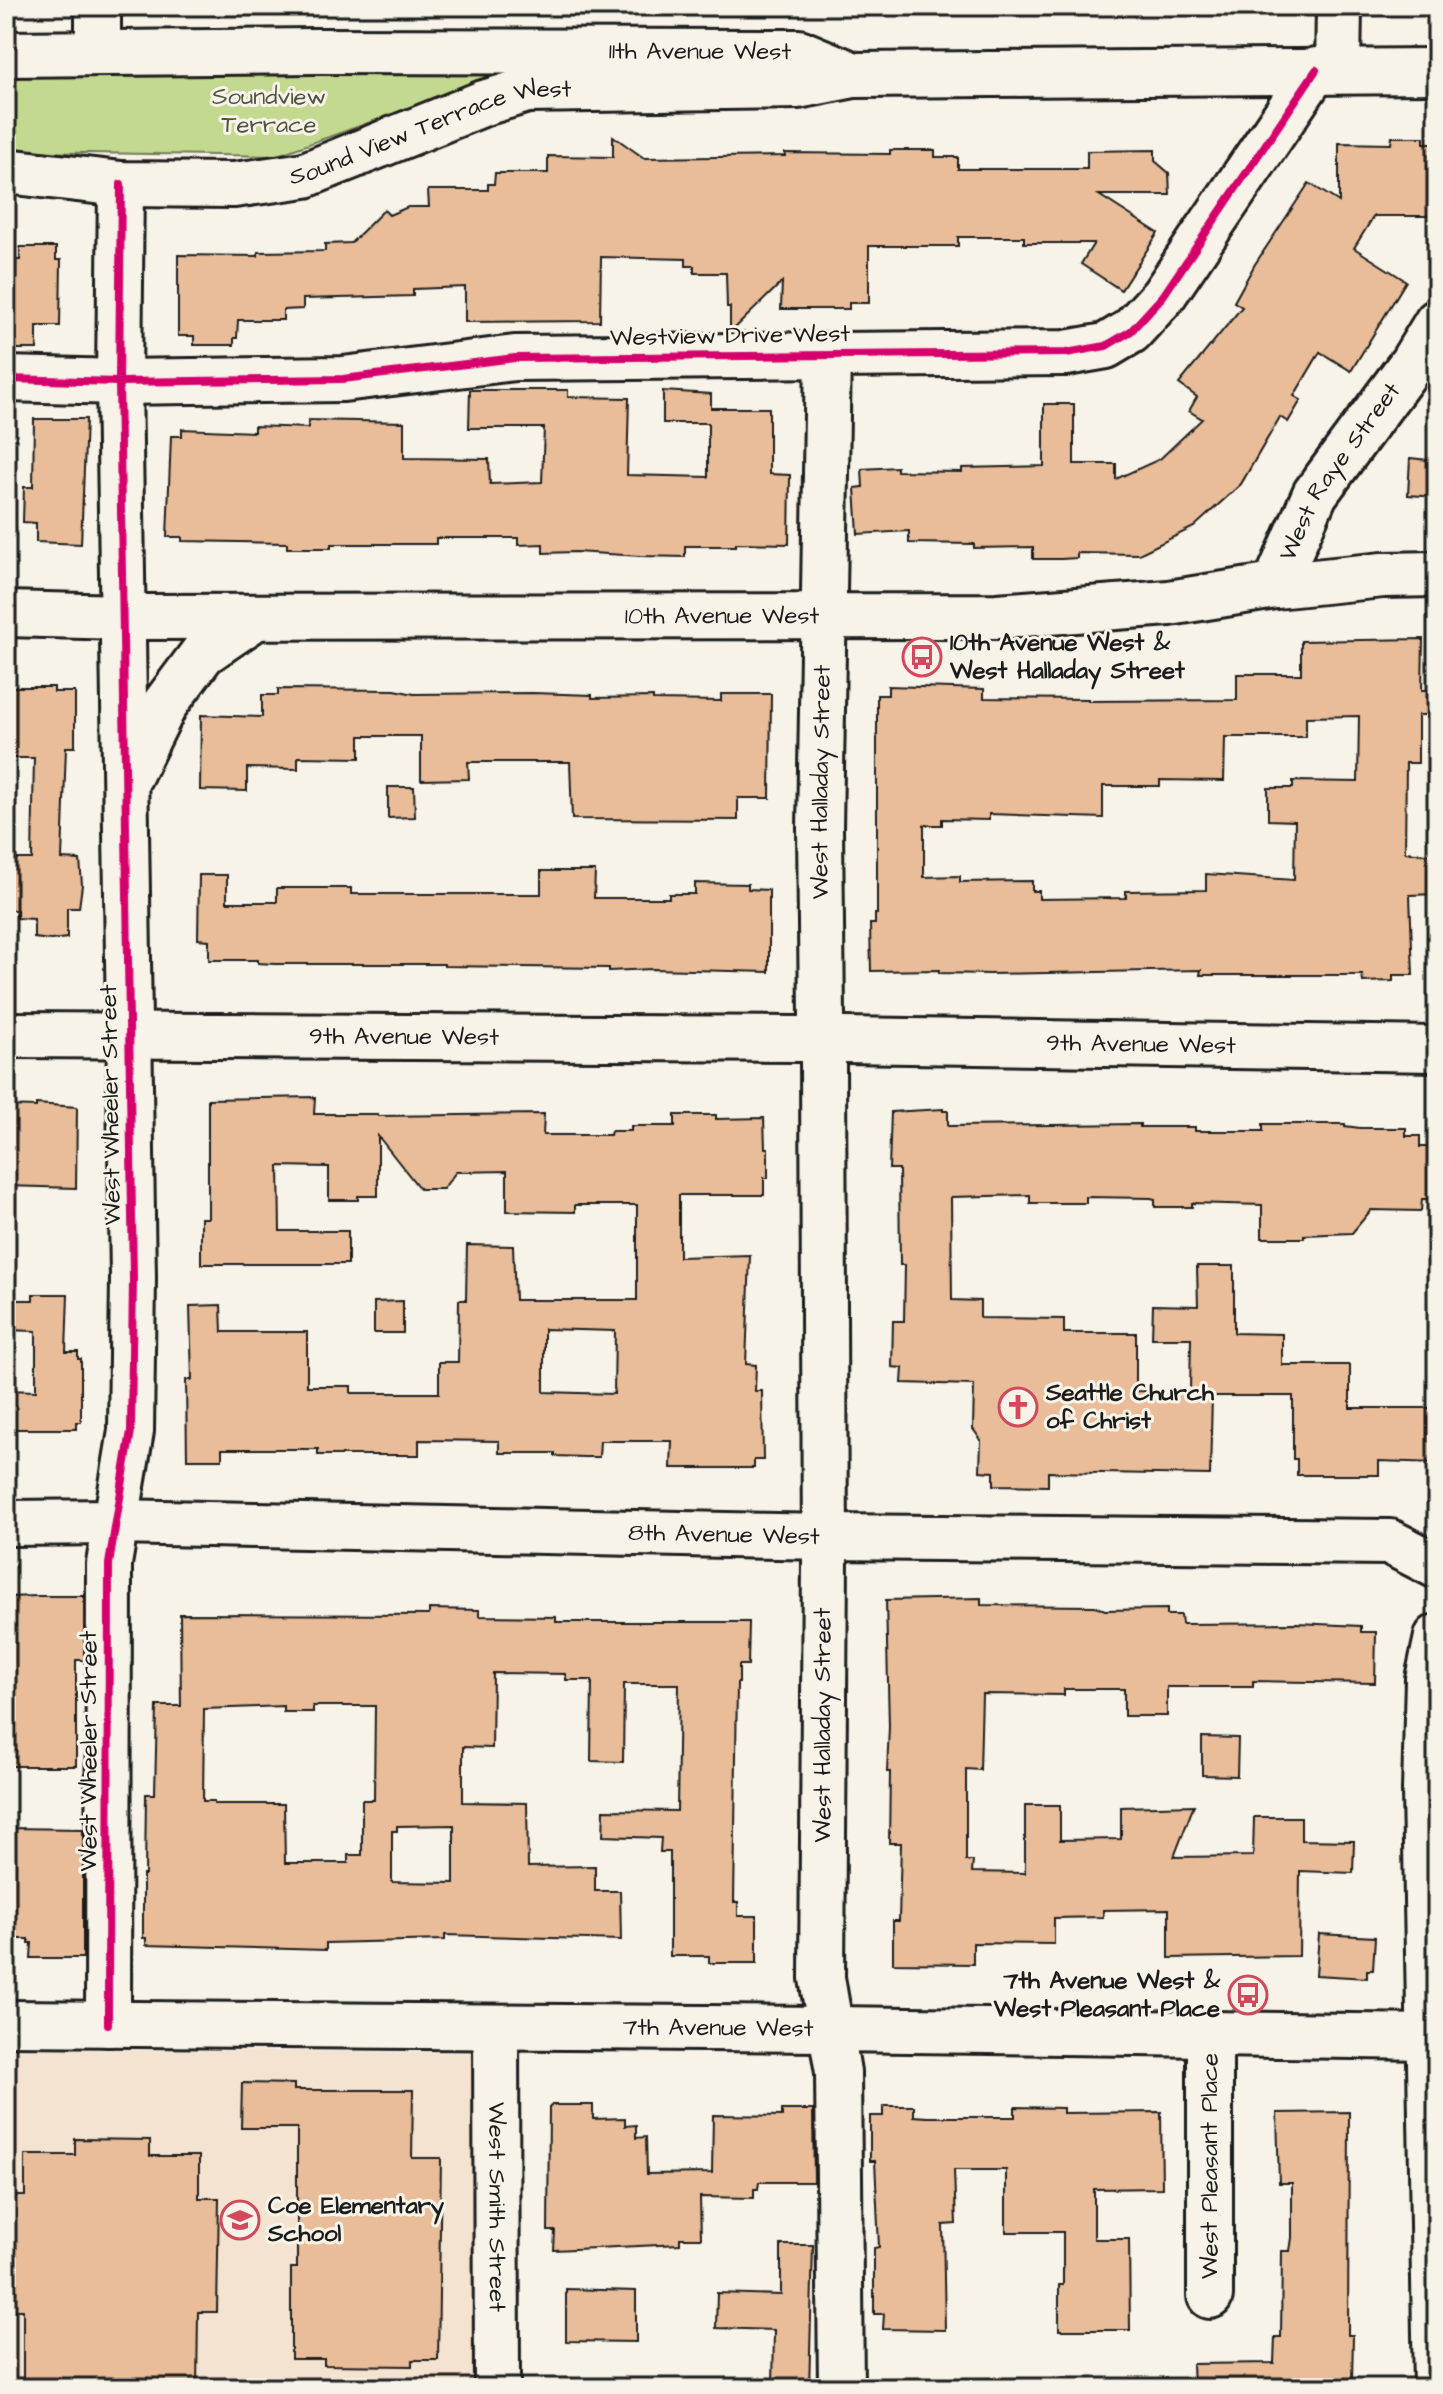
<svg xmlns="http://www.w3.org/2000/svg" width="1443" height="2394" viewBox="0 0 1443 2394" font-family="'Architects Daughter',sans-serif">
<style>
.built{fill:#f3e3d0}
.green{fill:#c3d98f;stroke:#707a56;stroke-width:2}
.building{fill:#e9bd99;stroke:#1c1c1c;stroke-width:2;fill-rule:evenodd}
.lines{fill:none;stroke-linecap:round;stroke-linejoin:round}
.minor-casing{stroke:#1c1c1c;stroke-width:50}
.minor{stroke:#f7f3e8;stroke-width:44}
.cycleway-casing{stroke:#f7f3e8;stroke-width:13}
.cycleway{stroke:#d6006c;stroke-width:8}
.labels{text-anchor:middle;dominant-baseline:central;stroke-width:6;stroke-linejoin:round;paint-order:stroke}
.street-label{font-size:24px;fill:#1c1c1c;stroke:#f7f3e8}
.park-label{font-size:24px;fill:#4e553e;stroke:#f7f3e8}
.poi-label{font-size:24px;font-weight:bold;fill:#1c1c1c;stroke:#f7f3e8;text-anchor:start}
</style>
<rect width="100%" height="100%" fill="#f7f3e8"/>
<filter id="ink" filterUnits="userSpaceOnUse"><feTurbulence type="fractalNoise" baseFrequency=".0125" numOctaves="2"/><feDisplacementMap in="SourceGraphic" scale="16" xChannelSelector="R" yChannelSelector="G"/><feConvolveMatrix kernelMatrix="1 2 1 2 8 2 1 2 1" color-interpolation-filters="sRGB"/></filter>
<g filter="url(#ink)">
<!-- built -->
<polygon class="built" points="6,2049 475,2053 472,2388 6,2388"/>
<!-- green -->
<polygon class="green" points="529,66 275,156 22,152 6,142 6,70"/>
<!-- building -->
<g class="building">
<polygon points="613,136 644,158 785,156 785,153 890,154 890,150 935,150 935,157 958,157 958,169 1087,169 1087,151 1155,150 1155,161 1169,173 1170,195 1099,195 1158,233 1121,290 1081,264 1094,243 1024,243 1024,237 958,237 958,246 869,246 869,303 849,303 849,309 781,309 782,282 732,331 730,331 730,307 727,307 726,273 694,273 694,266 686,266 686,259 601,257 600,321 465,322 465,287 413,289 413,296 303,299 303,309 283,310 283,320 238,320 237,338 234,338 234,345 194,345 194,336 178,336 178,255 258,256 258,252 325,251 325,244 351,243 384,210 389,215 408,207 429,207 428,190 488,190 488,184 494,184 495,173 548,173 548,156 613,157"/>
<polygon points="1392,137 1424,137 1424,143 1433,143 1433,216 1374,216 1354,248 1406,281 1351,371 1320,352 1294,396 1301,400 1288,422 1280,417 1241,484 1194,527 1139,554 1077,553 1077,558 1061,559 1033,559 1033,547 974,548 974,544 909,543 909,531 858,534 855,488 863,487 862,469 897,467 897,471 962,472 962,468 1044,466 1044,404 1074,404 1074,464 1116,464 1116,479 1160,459 1202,419 1189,411 1197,397 1179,384 1242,307 1234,302 1255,264 1309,183 1339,202 1339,143 1391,144"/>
<polygon points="20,247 56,247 56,260 61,260 60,326 37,326 37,349 11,349 9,297 15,297 16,260 20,260"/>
<polygon points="470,390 568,390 568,397 629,398 627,475 708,477 708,423 663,423 663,391 711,394 711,408 769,408 769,474 790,475 789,544 736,543 736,546 685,546 685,557 641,556 575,552 543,553 543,544 518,545 518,538 436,538 436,544 331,544 331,548 287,548 287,543 182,541 182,537 167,537 171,436 182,436 182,429 254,432 254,426 308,428 308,420 404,422 404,458 489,459 490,484 542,482 544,428 469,428"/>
<polygon points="34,419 86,419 81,544 36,542 36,523 23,522 24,487 33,487"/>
<polygon points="1410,458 1437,461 1437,497 1408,495"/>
<path d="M 1423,639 L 1422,690 L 1437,690 L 1437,715 L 1418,715 L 1418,763 L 1406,763 L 1405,852 L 1437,855 L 1437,894 L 1410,895 L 1413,975 L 1393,975 L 1393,981 L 1363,982 L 1362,975 L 1200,975 L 1201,970 L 990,974 L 939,973 L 939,970 L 871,971 L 870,924 L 875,924 L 875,914 L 877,914 L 877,695 L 888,695 L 888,686 L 984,689 L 984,698 L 1088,699 L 1088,701 L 1237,700 L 1237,674 L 1301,674 L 1301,641 ZM 1359,716 L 1358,782 L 1293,781 L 1293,788 L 1268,788 L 1268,820 L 1295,821 L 1294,880 L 1206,874 L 1206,890 L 1126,891 L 1126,898 L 1039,899 L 1039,891 L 1032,891 L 1032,881 L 960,882 L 960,876 L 924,877 L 924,825 L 942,825 L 942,819 L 989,820 L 989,814 L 1103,818 L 1103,786 L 1160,786 L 1160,780 L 1224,781 L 1225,737 L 1306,737 L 1306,717 Z"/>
<polygon points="10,687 54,687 54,692 75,692 75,747 66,747 62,859 80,860 82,885 79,908 67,908 67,938 51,940 34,938 34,919 17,918 17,910 6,910 6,859 32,859 34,758 6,758 6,694 10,694"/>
<polygon points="278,689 395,690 414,694 533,693 592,695 592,698 653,697 653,700 721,701 721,694 771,694 770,798 738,798 738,820 572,819 570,762 468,762 469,779 421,780 421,736 360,736 360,758 298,757 298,769 247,768 247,791 200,790 201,715 262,717 262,695 278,695"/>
<polygon points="388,787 414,787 415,817 388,818"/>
<polygon points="541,871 595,871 594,898 669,898 669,894 695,894 695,883 748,884 748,889 769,890 769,972 652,969 609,971 609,968 444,966 444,964 275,964 258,963 258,960 209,960 209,940 198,939 199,875 227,875 227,902 277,902 277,888 351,888 351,894 541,894"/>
<path d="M 315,1097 L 314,1114 L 378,1114 L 378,1116 L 544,1114 L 543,1135 L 610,1135 L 611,1131 L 631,1131 L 631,1126 L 675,1126 L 675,1115 L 716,1115 L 716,1119 L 764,1118 L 765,1148 L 768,1148 L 768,1178 L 764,1178 L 764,1195 L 679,1195 L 679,1257 L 750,1255 L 746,1364 L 756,1365 L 755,1391 L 762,1391 L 763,1460 L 754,1460 L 754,1468 L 671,1468 L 672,1441 L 600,1441 L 599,1457 L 584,1457 L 555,1456 L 555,1453 L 499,1453 L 499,1441 L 419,1440 L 419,1455 L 318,1455 L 318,1449 L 222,1449 L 222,1459 L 187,1459 L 186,1380 L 192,1380 L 190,1306 L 221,1305 L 222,1332 L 307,1332 L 307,1386 L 351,1386 L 351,1393 L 439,1393 L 439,1362 L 458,1362 L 459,1300 L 466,1300 L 467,1245 L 513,1246 L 515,1300 L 637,1300 L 637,1205 L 575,1205 L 575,1212 L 507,1211 L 507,1171 L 456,1172 L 443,1189 L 420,1189 L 378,1136 L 378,1196 L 358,1196 L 358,1200 L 329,1200 L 329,1167 L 279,1166 L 280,1231 L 348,1231 L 348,1264 L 201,1264 L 201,1218 L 208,1218 L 208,1099 ZM 544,1329 L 615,1331 L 614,1394 L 544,1392 Z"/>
<polygon points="36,1104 77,1107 76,1188 6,1186 6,1106 36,1107"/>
<polygon points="943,1109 943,1111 948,1111 948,1126 1140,1124 1140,1127 1195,1127 1195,1131 1263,1131 1263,1124 1345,1124 1345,1126 1360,1128 1406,1128 1406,1136 1420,1136 1420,1147 1437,1147 1437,1199 1422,1199 1421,1211 1371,1210 1352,1233 1304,1235 1304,1238 1262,1238 1262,1205 1192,1203 1192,1207 1155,1207 1155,1199 1151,1198 1086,1197 1086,1203 1030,1203 1030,1195 951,1197 952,1300 980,1301 980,1318 1064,1319 1064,1333 1136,1333 1136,1391 1190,1392 1191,1338 1152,1338 1153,1305 1198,1306 1197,1266 1234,1266 1234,1333 1282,1334 1282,1365 1350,1365 1350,1408 1437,1408 1437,1463 1379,1461 1379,1475 1297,1475 1297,1459 1293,1459 1293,1396 1212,1396 1210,1475 1048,1472 1048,1486 994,1485 994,1472 980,1471 981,1440 973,1429 974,1385 902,1383 903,1368 892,1367 893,1321 904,1321 905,1265 900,1265 899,1169 889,1169 891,1112"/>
<polygon points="33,1294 68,1294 66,1352 78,1352 78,1359 81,1359 81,1422 76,1422 76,1429 6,1429 6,1390 36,1391 36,1331 6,1330 6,1300 33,1300"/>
<polygon points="403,1301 403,1333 374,1333 374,1302"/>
<polygon points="39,1596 84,1596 84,1660 76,1660 76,1766 6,1766 6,1597"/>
<polygon points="981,1598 981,1605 1095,1606 1105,1610 1167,1609 1167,1615 1181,1615 1182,1624 1297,1623 1361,1626 1361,1632 1376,1632 1375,1683 1253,1681 1253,1687 1167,1687 1167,1716 1124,1716 1124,1689 1064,1689 1064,1695 982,1694 980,1770 966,1769 966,1861 973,1861 972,1872 1025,1873 1025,1805 1060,1805 1060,1840 1121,1839 1121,1807 1194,1805 1174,1857 1253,1856 1254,1817 1301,1817 1301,1840 1354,1841 1353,1873 1300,1871 1299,1956 1169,1958 1169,1909 1103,1910 1103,1917 1054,1918 1054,1944 973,1943 973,1964 893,1963 893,1921 899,1921 901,1843 889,1843 890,1772 887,1772 889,1726 886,1600"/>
<path d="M 429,1609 L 479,1610 L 479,1616 L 556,1617 L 556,1622 L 749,1622 L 748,1665 L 739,1665 L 739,1683 L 737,1683 L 734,1902 L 738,1902 L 738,1916 L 757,1916 L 757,1963 L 709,1963 L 709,1956 L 670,1956 L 670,1852 L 660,1852 L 661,1838 L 603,1836 L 604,1810 L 677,1811 L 679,1684 L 624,1684 L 623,1762 L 591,1761 L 592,1680 L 566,1680 L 566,1674 L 493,1673 L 492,1748 L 463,1747 L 463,1802 L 527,1803 L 528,1867 L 595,1866 L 595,1891 L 620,1891 L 621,1940 L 445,1935 L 445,1940 L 326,1943 L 326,1950 L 146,1945 L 146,1938 L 143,1938 L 143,1875 L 145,1875 L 146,1794 L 155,1794 L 157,1706 L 181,1706 L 180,1614 L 429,1615 ZM 283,1706 L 283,1712 L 313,1712 L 313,1706 L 375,1706 L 374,1800 L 362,1800 L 362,1855 L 348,1855 L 348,1863 L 285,1863 L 284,1804 L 214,1804 L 214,1801 L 203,1801 L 204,1709 ZM 454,1825 L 454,1883 L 392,1882 L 392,1831 L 397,1831 L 397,1826 Z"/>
<polygon points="1202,1737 1238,1738 1237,1776 1202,1775"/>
<polygon points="6,1828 83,1829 83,1958 31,1958 32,1943 29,1943 29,1939 6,1939"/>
<polygon points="1319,1934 1375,1937 1373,1970 1367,1970 1367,1978 1316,1975"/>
<polygon points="242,2083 294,2084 294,2090 413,2090 412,2158 441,2158 438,2360 412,2360 412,2366 324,2365 324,2359 291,2359 291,2268 297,2268 297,2128 241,2128"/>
<polygon points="552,2105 593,2105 593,2119 625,2118 625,2126 636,2125 636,2138 646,2137 647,2174 712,2173 713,2115 782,2116 782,2110 813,2110 814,2182 759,2182 758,2189 754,2189 754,2198 700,2197 701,2238 680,2238 680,2244 554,2250 555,2231 548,2231 549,2108"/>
<polygon points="883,2106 914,2106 914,2116 927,2117 1015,2117 1015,2107 1063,2108 1063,2113 1161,2112 1162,2188 1094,2189 1094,2239 1129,2239 1130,2330 1059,2330 1059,2285 1063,2285 1063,2232 1006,2232 1006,2170 954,2170 956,2224 943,2225 945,2330 883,2329 884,2314 874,2314 874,2248 879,2247 875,2161 870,2161 870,2116 883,2116"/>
<polygon points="1349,2112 1348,2335 1353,2335 1352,2383 1320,2383 1319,2388 1193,2388 1192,2364 1274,2363 1275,2337 1281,2337 1282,2251 1290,2251 1292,2238 1292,2183 1279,2183 1277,2113"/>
<polygon points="75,2139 150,2140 150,2156 199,2156 199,2198 219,2198 217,2312 198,2312 197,2388 23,2388 23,2310 6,2310 6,2196 25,2196 25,2155 75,2155"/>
<polygon points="781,2245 813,2245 809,2388 773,2388 774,2330 716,2328 717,2293 781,2295"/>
<polygon points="566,2289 636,2291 636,2342 566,2341"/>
</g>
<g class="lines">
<defs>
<g id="minor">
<polyline points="98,6 98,53"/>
<path id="s1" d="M 6,54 L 314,51 L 799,52 L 854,75 L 1437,71"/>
<polyline points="1338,70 1339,6"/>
<path id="s2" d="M 6,171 L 121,184 L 234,185 L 305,175 L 484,103 L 527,90 L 798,86 L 854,75"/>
<polyline points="6,379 119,382 343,379 515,358 1066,353 1106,346 1131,331 1163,296 1316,70"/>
<path id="s3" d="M 1275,586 L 1315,494 L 1412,363 L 1437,322"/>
<path id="s4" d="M 6,614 L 124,617 L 997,616 L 1169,603 L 1275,586 L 1383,575 L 1437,574"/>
<polyline points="130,775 165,704 203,653 256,617"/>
<path id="s5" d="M 822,1018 L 820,829 L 828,355"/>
<path id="s6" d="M 6,1035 L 802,1039"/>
<path id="s7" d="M 843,1040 L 1437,1049"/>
<polyline points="823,1060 825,1560 822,1978 838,2072 841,2388"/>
<path id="s8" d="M 6,1523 L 117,1522 L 825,1537 L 1390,1542 L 1437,1566"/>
<path id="s9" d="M 6,2023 L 831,2029 L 1430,2037"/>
<polyline points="108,2024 109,1564 131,1431 133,1278 119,382 121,184"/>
<path id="s10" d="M 496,2027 L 497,2388"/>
<polyline points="1210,2036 1210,2296"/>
<polyline points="1436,2388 1425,1791 1428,1679 1437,1637"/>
</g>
</defs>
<!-- minor casing -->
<use href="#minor" class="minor-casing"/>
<!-- minor -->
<use href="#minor" class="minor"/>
<defs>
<g id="cycleway">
<polyline points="6,379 119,382 343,379 515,358 1066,353 1106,346 1131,331 1163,296 1316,70"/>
<polyline points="108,2024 109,1564 131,1431 133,1278 119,382 121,184"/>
</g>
</defs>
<!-- cycleway casing -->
<use href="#cycleway" class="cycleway-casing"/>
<!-- cycleway -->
<use href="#cycleway" class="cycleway"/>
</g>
</g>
<!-- icons -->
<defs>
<symbol id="bus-ring" viewBox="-11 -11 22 22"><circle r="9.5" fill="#f7f3e8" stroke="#d1495b" stroke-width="1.5"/><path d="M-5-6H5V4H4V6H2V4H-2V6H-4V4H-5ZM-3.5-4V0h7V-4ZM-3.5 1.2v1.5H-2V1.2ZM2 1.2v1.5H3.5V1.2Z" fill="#d1495b"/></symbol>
<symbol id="church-ring" viewBox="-11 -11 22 22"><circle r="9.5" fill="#f7f3e8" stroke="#d1495b" stroke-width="1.5"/><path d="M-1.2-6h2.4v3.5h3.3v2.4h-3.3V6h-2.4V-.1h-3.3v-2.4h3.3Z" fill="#d1495b"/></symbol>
<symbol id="school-ring" viewBox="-11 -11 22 22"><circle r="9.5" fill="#f7f3e8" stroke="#d1495b" stroke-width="1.5"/><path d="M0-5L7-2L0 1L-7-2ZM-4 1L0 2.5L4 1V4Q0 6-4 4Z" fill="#d1495b"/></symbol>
</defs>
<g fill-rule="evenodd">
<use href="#bus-ring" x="900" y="635" width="44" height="44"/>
<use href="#church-ring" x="996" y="1385" width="44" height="44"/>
<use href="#bus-ring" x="1226" y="1973" width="44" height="44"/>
<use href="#school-ring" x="218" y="2198" width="44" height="44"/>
</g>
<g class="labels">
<!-- street labels -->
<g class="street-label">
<text stroke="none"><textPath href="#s1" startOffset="694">11th Avenue West</textPath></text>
<text stroke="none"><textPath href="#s2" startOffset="434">Sound View Terrace West</textPath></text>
<text transform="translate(730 336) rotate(-1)">Westview Drive West</text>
<text stroke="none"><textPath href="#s3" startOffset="132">West Raye Street</textPath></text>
<text stroke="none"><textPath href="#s4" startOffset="716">10th Avenue West</textPath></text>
<text stroke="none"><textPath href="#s5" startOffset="236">West Halladay Street</textPath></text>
<text stroke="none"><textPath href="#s6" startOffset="398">9th Avenue West</textPath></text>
<text stroke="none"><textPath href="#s7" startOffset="298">9th Avenue West</textPath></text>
<text transform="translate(111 1105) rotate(-91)">West Wheeler Street</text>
<text stroke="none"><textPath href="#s8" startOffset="718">8th Avenue West</textPath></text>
<text transform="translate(823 1725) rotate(-90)">West Halladay Street</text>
<text transform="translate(89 1751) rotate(-90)">West Wheeler Street</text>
<text stroke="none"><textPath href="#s9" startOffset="712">7th Avenue West</textPath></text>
<text transform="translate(1210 2166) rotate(-90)">West Pleasant Place</text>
<text stroke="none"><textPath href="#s10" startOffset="180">West Smith Street</textPath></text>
</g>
<!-- park labels -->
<g class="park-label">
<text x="269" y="97">Soundview<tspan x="269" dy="28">Terrace</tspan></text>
</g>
<!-- poi labels -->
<g class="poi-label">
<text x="950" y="643">10th Avenue West &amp;<tspan x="950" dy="28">West Halladay Street</tspan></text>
<text x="1046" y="1393">Seattle Church<tspan x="1046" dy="28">of Christ</tspan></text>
<text x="1220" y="1981" text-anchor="end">7th Avenue West &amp;<tspan x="1220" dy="28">West Pleasant Place</tspan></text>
<text x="268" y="2206">Coe Elementary<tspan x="268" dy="28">School</tspan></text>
</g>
</g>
<!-- margin -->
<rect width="1443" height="2394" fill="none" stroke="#f7f3e8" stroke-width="32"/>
<rect x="16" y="16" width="1411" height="2362" fill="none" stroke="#1c1c1c" stroke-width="3" filter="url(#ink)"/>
</svg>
